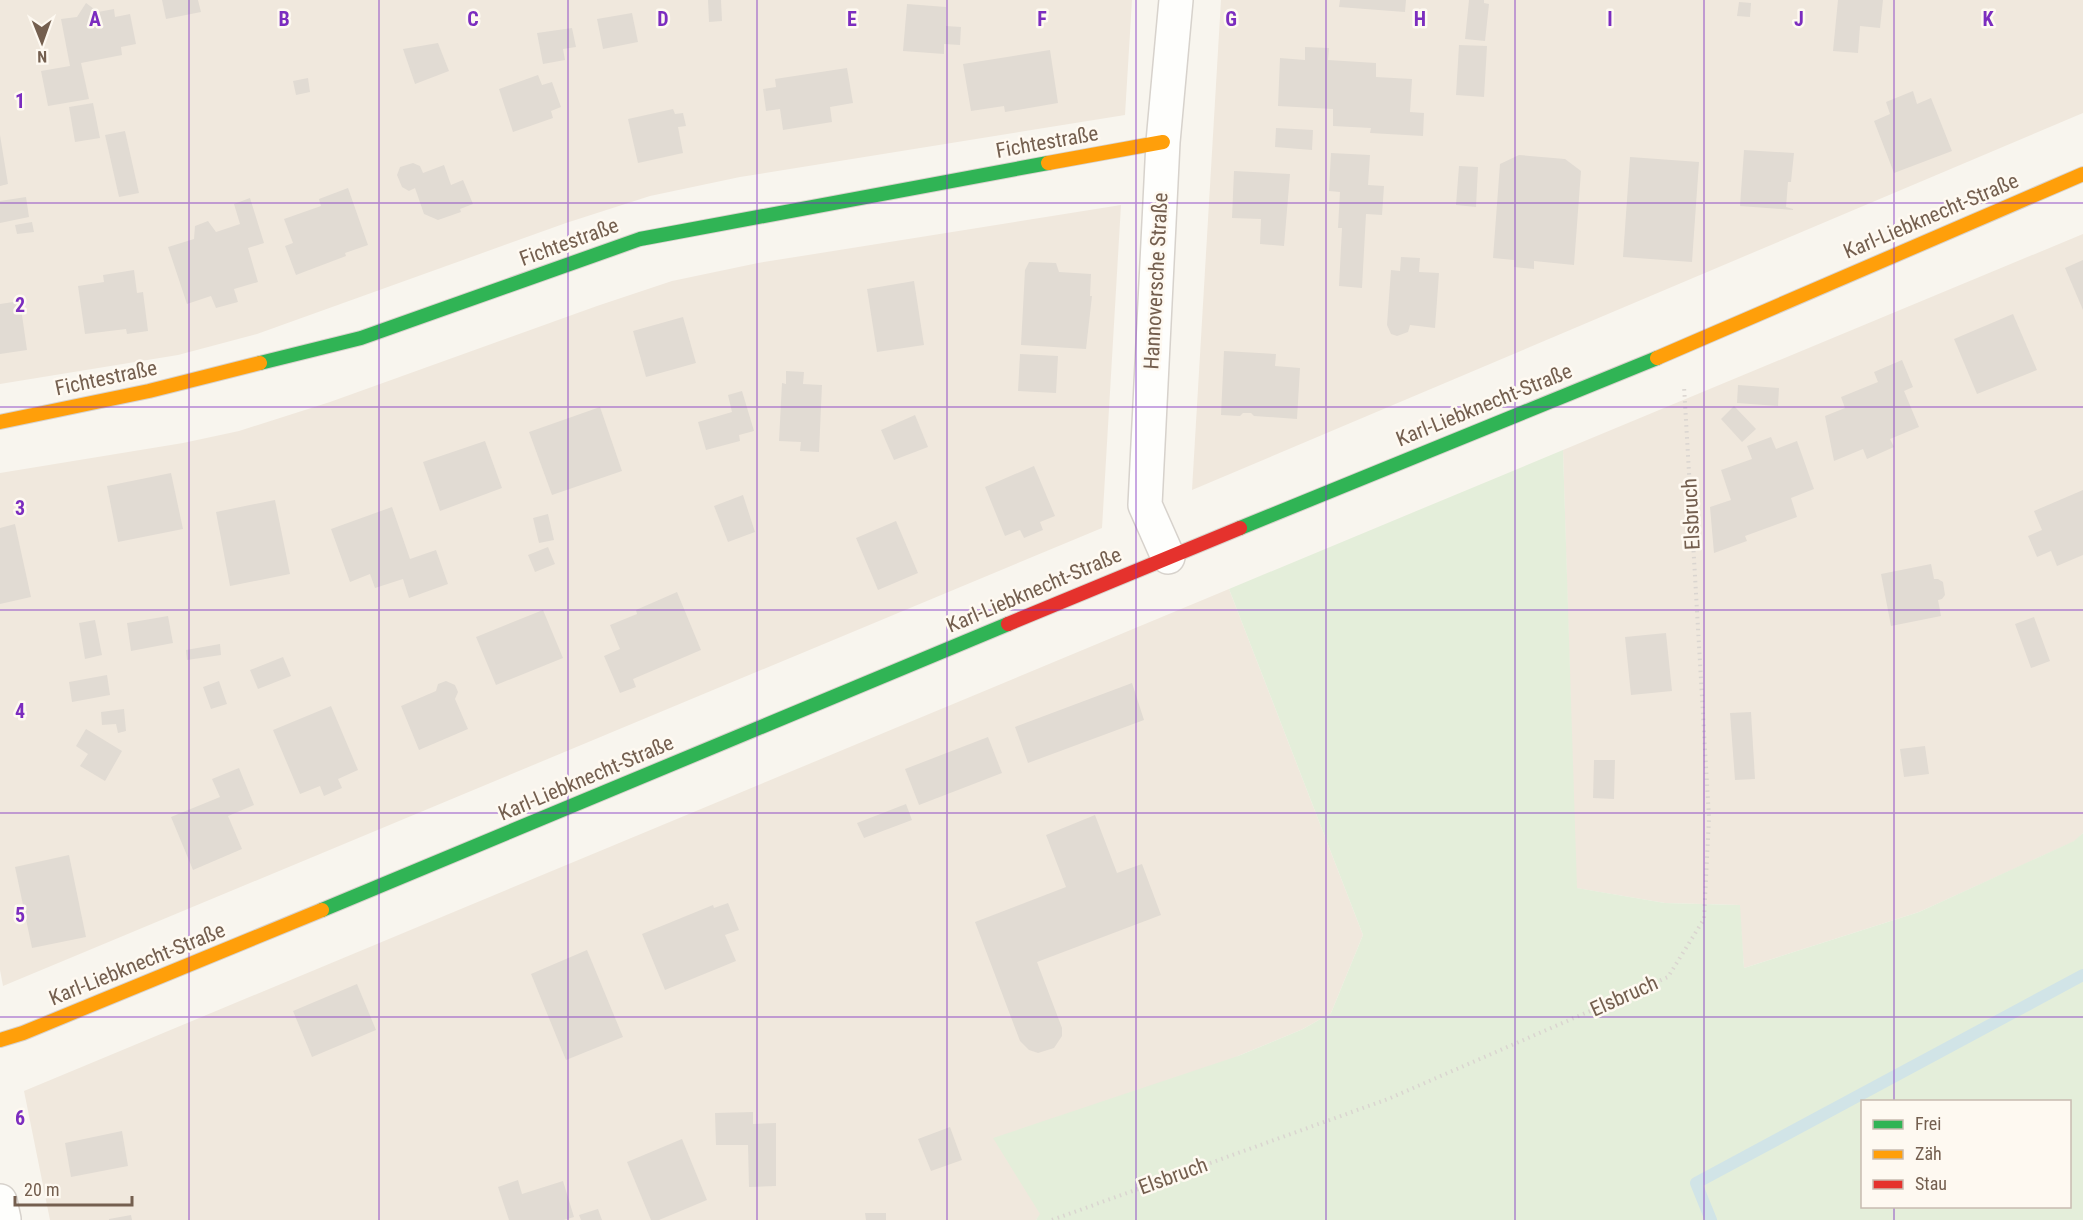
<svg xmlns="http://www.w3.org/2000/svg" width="2083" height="1220" viewBox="0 0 2083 1220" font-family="'Roboto Condensed',sans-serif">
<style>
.residential{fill:#f0e8dd}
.green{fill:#e4eeda;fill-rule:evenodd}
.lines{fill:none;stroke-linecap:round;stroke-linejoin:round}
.stream{stroke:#d1e4e7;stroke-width:12}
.building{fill:#e1dbd3}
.street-casing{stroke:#d7d2cc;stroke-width:36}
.fast-casing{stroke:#d8d2cc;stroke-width:16}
.slow-casing{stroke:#d8d2cc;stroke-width:16}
.jam-casing{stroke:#d8d2cc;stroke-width:16}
.path{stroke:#dad5d0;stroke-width:4;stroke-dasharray:1.5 4.5;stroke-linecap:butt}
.street{stroke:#fefefc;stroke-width:33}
.fast{stroke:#30b455;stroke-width:14}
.slow{stroke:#ff9f0a;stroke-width:14}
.jam{stroke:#e5322d;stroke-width:14}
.grid{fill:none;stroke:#7b2cbf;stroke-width:1.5;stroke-opacity:0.55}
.labels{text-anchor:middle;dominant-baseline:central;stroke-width:5;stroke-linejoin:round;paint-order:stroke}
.street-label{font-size:21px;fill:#745f4f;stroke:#fef9f1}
.grid-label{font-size:20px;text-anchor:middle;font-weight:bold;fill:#7b2cbf;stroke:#fef9f1;stroke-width:5;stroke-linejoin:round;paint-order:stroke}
</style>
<rect width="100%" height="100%" fill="#f8f5ee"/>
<!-- residential -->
<g class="residential">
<polygon points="0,0 1132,0 1125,115 740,177 650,196 566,223 257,334 178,355 0,384"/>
<polygon points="1221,0 2083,0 2083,113 1192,490"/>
<polygon points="1121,205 1102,528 3,986 0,970 0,473 183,443 239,431 330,402 597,306 672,281 758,263"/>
<polygon points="2083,234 2083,833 2075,841 1919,912 1744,968 1739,905 1665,903 1576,888 1563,450"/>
<polygon points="1229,589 1363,935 1331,1013 1303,1029 1238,1056 1041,1214 1036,1220 50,1220 24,1091"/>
</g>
<!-- green -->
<path class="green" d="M 1563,450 L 1577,888 L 1665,903 L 1740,905 L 1744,968 L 1919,912 L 2074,841 L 2083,833 L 2083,1220 L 1036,1220 L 1040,1214 L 993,1138 L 1238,1056 L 1303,1029 L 1331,1013 L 1363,935 L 1229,589 ZM 1862,1102 L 2070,1102 L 2070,1206 L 1862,1206 Z"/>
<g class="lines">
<!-- stream -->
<polyline class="stream" points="1711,1220 1696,1183 2083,975"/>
</g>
<!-- building -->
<g class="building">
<polygon points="162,0 198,0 201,12 166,19"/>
<polygon points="708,0 721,0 722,21 709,22"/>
<polygon points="1340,0 1406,0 1405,12 1339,7"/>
<polygon points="1469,0 1484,0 1484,3 1489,4 1485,41 1465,39"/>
<polygon points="1838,0 1883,0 1880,28 1860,26 1858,53 1833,51"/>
<polygon points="1739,2 1751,3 1750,17 1737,16"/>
<polygon points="86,3 98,12 114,9 115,17 130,14 136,44 121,47 122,55 81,63 89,99 48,106 41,71 70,66 61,19 77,17"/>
<polygon points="907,4 946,7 946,26 961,27 960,45 944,44 944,54 903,51"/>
<polygon points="632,13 638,42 603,49 597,19"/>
<polygon points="572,28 576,47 563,49 565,60 543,64 537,33"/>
<polygon points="438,43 449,71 415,84 403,49"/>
<polygon points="1459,45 1487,46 1484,97 1456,95"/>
<polygon points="1305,47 1329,48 1328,60 1376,63 1376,77 1412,79 1410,112 1424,113 1423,136 1370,133 1371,128 1333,126 1333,109 1278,106 1280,58 1305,60"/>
<polygon points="1050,50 1058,103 1005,112 1004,106 971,111 963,64"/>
<polygon points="847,68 853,103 830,107 832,122 783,130 780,109 766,111 763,89 776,87 775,79"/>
<polygon points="538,75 542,85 552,82 561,107 551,111 553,118 513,132 499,89"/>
<polygon points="308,78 310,92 296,95 293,81"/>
<polygon points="1913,91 1917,104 1931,98 1952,151 1894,173 1874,121 1890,114 1886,102"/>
<polygon points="93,103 100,138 75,142 69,107"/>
<polygon points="673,109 675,114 683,113 686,126 678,127 683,153 638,163 628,119"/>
<polygon points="1276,128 1313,130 1312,150 1275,147"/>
<polygon points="125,131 139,193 119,197 105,135"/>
<polygon points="0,135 8,184 0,186"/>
<polygon points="1744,150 1794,153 1791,182 1788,182 1786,207 1793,209 1793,210 1740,206"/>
<polygon points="1331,153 1370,155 1368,185 1384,186 1382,215 1366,214 1362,288 1339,286 1342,228 1338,228 1340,192 1329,191"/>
<polygon points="1519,155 1565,159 1581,171 1574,265 1534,261 1534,269 1514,267 1514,260 1493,258 1500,164"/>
<polygon points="1630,157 1699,162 1692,262 1623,257"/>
<polygon points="413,163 420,166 423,173 444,165 451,185 463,180 473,204 460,209 461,212 438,220 424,214 415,188 409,191 402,187 397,175 400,167"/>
<polygon points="1459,166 1478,167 1476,207 1456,205"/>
<polygon points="1234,171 1290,174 1284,246 1260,244 1261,219 1232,218"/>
<polygon points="348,188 368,245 345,253 346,256 296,275 285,246 293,243 284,219 321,206 319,199"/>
<polygon points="26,197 29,217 0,223 0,201"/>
<polygon points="250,198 264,243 248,248 258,282 234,289 238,302 216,308 211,296 187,304 168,247 194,239 195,226 208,221 216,232 240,224 234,204"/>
<polygon points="32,222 34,232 17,234 15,225"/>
<polygon points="1401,257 1420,258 1419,272 1439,273 1435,328 1410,325 1408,332 1397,336 1391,334 1387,325 1391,270 1400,271"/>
<polygon points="2083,260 2083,310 2065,268"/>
<polygon points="1029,262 1056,263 1059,272 1091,274 1090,296 1092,296 1086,349 1021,345 1025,270"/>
<polygon points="134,270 137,293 143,292 148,331 127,334 126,329 85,334 78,286 104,282 103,275"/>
<polygon points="914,281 924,345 877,352 867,289"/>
<polygon points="20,301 27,350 0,354 0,304"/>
<polygon points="2013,314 2037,370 1977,394 1954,339"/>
<polygon points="683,317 696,363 646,377 633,331"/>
<polygon points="1224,351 1276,354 1275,366 1300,368 1297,419 1254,416 1251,413 1243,413 1240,416 1221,415"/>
<polygon points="1020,354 1058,356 1056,393 1018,391"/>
<polygon points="1902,360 1913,387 1904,391 1919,427 1890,439 1894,447 1867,459 1863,449 1834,461 1825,416 1845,408 1841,397 1878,382 1874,372"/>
<polygon points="786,371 804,372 803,384 822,385 819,452 800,451 801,442 779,441 782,383 786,384"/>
<polygon points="1738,385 1779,388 1778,406 1737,403"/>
<polygon points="742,391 754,431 739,435 740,441 706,450 698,422 732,412 728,395"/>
<polygon points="1734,406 1756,429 1742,442 1721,419"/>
<polygon points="600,407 622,471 552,495 529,432"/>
<polygon points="915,415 928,447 894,460 881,430"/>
<polygon points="1771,437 1776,449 1797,441 1814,489 1791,498 1797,517 1745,536 1747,541 1714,553 1710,507 1731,500 1721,470 1752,459 1747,446"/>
<polygon points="485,441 502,488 440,511 423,462"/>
<polygon points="1034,466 1055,516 1040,522 1043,530 1024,538 1020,530 1005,536 985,487"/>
<polygon points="171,473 183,529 118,542 107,486"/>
<polygon points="2083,490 2083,555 2057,566 2051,551 2037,557 2028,536 2042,530 2034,511"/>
<polygon points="743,495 755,532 728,542 714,506"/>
<polygon points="275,500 290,574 230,586 216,512"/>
<polygon points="392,507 410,559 436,550 448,584 409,598 403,579 375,588 370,574 350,582 331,529"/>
<polygon points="548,514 554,540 539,543 533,518"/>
<polygon points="896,521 918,573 878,590 856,538"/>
<polygon points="15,524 31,597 0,604 0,528"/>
<polygon points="548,547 555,564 535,572 528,555"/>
<polygon points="1931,564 1934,579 1938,579 1943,582 1945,595 1942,599 1938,600 1941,616 1891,626 1881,574"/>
<polygon points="677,592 701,650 633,679 636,687 620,693 604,656 620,649 610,625 637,614 636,610"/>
<polygon points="543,610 563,658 496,685 476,637"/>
<polygon points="168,616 173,643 131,651 127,623"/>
<polygon points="2034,617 2050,661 2031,668 2015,624"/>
<polygon points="95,620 102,655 85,659 79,623"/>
<polygon points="1666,633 1672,691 1631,695 1625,637"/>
<polygon points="220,644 221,655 187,660 186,650"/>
<polygon points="283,657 291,676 258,689 250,670"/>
<polygon points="107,675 110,695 72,702 69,682"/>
<polygon points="219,681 227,704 211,709 203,687"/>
<polygon points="446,681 455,685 458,692 455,699 468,729 419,750 401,706 436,691 438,684"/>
<polygon points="1132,683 1144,720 1028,763 1015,727"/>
<polygon points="331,706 358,770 338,779 342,788 324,796 320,786 300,794 273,730"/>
<polygon points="124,709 126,731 118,733 116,724 102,725 101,712"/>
<polygon points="1751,712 1755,779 1735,780 1730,713"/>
<polygon points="86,729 122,751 105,781 80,766 88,754 76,746"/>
<polygon points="988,737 1002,773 919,805 905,769"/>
<polygon points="1925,746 1929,774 1904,777 1900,749"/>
<polygon points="1594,760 1615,760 1614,799 1593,798"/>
<polygon points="239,768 254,805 228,816 242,849 193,870 171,817 220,797 212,779"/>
<polygon points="906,804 912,820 864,838 857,823"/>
<polygon points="1095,815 1117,873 1142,864 1161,915 1037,962 1062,1028 1062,1036 1054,1048 1038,1053 1029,1050 1020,1041 975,922 1066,887 1046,835"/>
<polygon points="69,855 86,937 32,948 15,867"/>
<polygon points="728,903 739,930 725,935 736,961 665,990 642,934 713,905 714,908"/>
<polygon points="587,950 623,1037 566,1060 531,974"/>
<polygon points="357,984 376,1030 312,1057 293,1011"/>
<polygon points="753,1112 753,1124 776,1123 776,1186 749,1187 748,1145 716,1145 715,1113"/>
<polygon points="950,1127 962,1160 931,1171 918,1139"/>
<polygon points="122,1131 128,1166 71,1177 65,1143"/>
<polygon points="682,1139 707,1200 659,1220 651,1220 627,1162"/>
<polygon points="518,1180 522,1194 563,1181 574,1217 564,1220 509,1220 498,1187"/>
<polygon points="598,1209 602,1220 581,1220 579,1215"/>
<polygon points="865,1213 886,1213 886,1220 866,1220"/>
<polygon points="131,1215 132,1220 109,1220 109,1219"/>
</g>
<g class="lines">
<defs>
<g id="street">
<polyline points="1168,557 1145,505 1163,142 1176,0"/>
<polyline points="0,1201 4,1219"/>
</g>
<g id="fast">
<polyline points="260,363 361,338 640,239 1048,163"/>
<polyline points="1240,528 1657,358"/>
<polyline points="322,910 1008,624"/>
</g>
<g id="slow">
<polyline points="1048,163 1163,142"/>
<polyline points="1657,358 2083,174"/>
<polyline points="0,422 149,391 260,363"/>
<polyline points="0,1040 23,1033 322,910"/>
</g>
<polyline id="jam" points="1008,624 1240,528"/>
</defs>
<!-- street casing -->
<use href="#street" class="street-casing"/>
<!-- fast casing -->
<use href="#fast" class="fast-casing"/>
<!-- slow casing -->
<use href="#slow" class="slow-casing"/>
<!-- jam casing -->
<use href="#jam" class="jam-casing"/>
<!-- path -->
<polyline class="path" points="1052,1220 1388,1099 1668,977 1704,919 1709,818 1684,386"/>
<!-- street -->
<use href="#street" class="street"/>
<!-- fast -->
<use href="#fast" class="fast"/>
<!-- slow -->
<use href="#slow" class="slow"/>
<!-- jam -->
<use href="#jam" class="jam"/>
</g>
<!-- grid -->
<path class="grid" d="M 189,0 L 189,1220M 379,0 L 379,1220M 568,0 L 568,1220M 757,0 L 757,1220M 947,0 L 947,1220M 1136,0 L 1136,1220M 1326,0 L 1326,1220M 1515,0 L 1515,1220M 1704,0 L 1704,1220M 1894,0 L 1894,1102M 0,203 L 2083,203M 0,407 L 2083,407M 0,610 L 2083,610M 0,813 L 2083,813M 0,1017 L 2083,1017M 1894,1206 L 1894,1220"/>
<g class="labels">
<!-- street labels -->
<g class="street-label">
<text transform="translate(1047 142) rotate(-10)">Fichtestraße</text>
<text transform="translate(1931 216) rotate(-23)">Karl-Liebknecht-Straße</text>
<text transform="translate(569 242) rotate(-20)">Fichtestraße</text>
<text transform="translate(1156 281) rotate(-87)">Hannoversche Straße</text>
<text transform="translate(106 378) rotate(-12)">Fichtestraße</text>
<text transform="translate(1484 405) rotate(-22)">Karl-Liebknecht-Straße</text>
<text transform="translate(1691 514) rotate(-93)">Elsbruch</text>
<text transform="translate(1034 590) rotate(-23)">Karl-Liebknecht-Straße</text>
<text transform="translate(586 778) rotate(-23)">Karl-Liebknecht-Straße</text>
<text transform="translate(137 964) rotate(-22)">Karl-Liebknecht-Straße</text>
<text transform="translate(1624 996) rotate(-24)">Elsbruch</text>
<text transform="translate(1173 1176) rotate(-20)">Elsbruch</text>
</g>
</g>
<g class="grid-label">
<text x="95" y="26">A</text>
<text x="284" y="26">B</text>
<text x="473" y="26">C</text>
<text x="663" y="26">D</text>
<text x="852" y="26">E</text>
<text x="1042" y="26">F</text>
<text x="1231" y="26">G</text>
<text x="1420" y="26">H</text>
<text x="1610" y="26">I</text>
<text x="1799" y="26">J</text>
<text x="1988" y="26">K</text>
<text x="20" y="108">1</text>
<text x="20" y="312">2</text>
<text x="20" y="515">3</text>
<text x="20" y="718">4</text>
<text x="20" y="922">5</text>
<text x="20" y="1125">6</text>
</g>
<!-- legend -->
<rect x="1861" y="1100" width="210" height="108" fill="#fef9f1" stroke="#c7bbb0" stroke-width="1.5"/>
<rect x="1873" y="1120" width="30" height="9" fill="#30b455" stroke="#c7bbb0" stroke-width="1.5"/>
<text x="1915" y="1130" font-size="18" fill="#745f4f">Frei</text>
<rect x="1873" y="1150" width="30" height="9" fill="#ff9f0a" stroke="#c7bbb0" stroke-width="1.5"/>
<text x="1915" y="1160" font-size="18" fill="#745f4f">Zäh</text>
<rect x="1873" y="1180" width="30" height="9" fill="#e5322d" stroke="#c7bbb0" stroke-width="1.5"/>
<text x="1915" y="1190" font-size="18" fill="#745f4f">Stau</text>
<!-- north arrow -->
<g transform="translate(42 42) rotate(179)" stroke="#fef9f1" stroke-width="4.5" paint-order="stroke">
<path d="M0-4.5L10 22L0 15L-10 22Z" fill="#745f4f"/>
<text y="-9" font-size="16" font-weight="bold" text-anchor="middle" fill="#745f4f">N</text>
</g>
<!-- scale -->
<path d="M15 1196v9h117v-9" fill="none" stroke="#745f4f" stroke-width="3"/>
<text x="24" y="1196" font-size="18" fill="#745f4f" stroke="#fef9f1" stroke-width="4.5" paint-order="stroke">20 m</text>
</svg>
